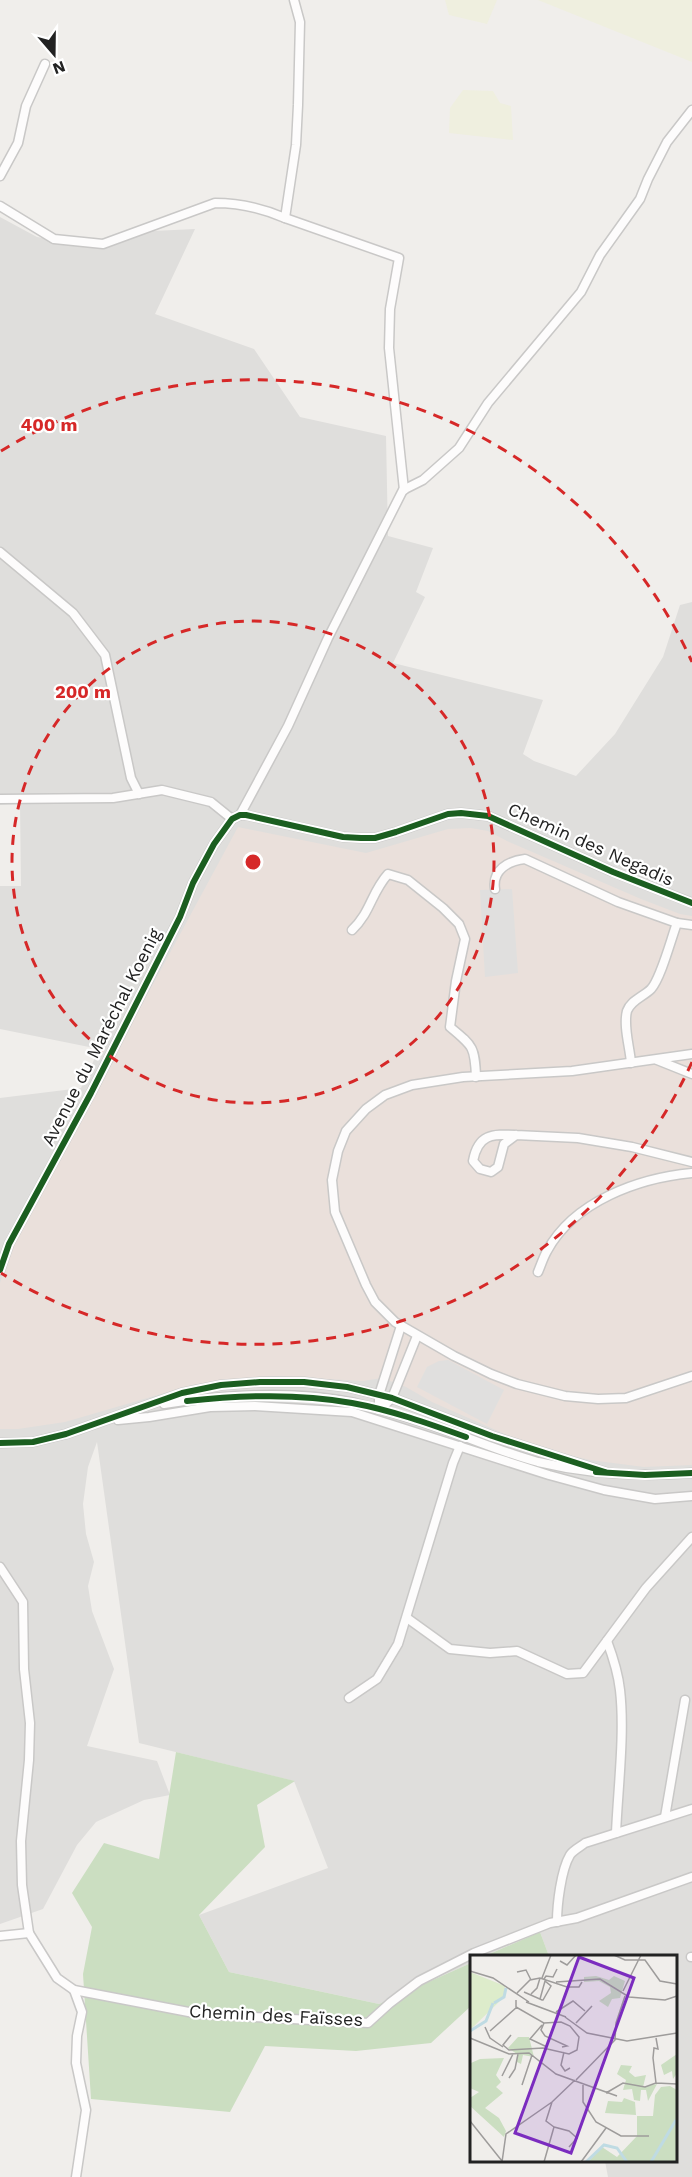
<svg xmlns="http://www.w3.org/2000/svg" width="692" height="2177" viewBox="0 0 692 2177" font-family="'Work Sans',sans-serif">
<style>
.residential{fill:#dfdedc}
.military{fill:#eae0db}
.farmland{fill:#efefdf}
.forest{fill:#cbdec1}
.parking{fill:#e0dfde}
.lines{fill:none;stroke-linecap:round;stroke-linejoin:round}
.minor-casing{stroke:#c9c8c7;stroke-width:11}
.minor{stroke:#fdfcfc;stroke-width:8}
.cycleway-casing{stroke:#fff;stroke-width:10}
.cycleway{stroke:#1b5e20;stroke-width:6}
.ring{fill:none;stroke:#d62828;stroke-width:3;stroke-dasharray:10 8}
.labels{text-anchor:middle;dominant-baseline:central;stroke-width:4.5;stroke-linejoin:round;paint-order:stroke}
.street-label{font-size:18px;fill:#222;stroke:#fff}
.inset-river{fill:none;stroke:#bfdbe3;stroke-width:3}
.inset-road{fill:none;stroke:#9e9c9b;stroke-width:1.5}
.view{fill:#7b2cbf;fill-opacity:0.15;stroke:#7b2cbf;stroke-width:3}
.inset-edge{fill:none;stroke:#222;stroke-width:3}
.centre{fill:#d62828;stroke:#fff;stroke-width:3}
.ring-label{font-size:18px;text-anchor:middle;font-weight:bold;fill:#d62828;stroke:#fff;stroke-width:4.5;stroke-linejoin:round;paint-order:stroke}
</style>
<rect width="100%" height="100%" fill="#f0eeeb"/>
<!-- residential -->
<polygon class="residential" points="0,217 37,237 94,247 153,231 195,229 155,314 254,349 300,417 386,436 388,536 433,548 416,592 425,597 393,663 543,700 523,754 534,761 576,776 615,734 663,657 680,605 692,602 692,2177 608,2177 605,2161 676,2160 676,1956 549,1956 540,1932 485,1956 472,1956 471,1963 379,2004 229,1972 199,1915 328,1868 294,1781 139,1743 97,1442 88,1467 83,1504 86,1534 94,1562 88,1586 92,1611 114,1669 87,1746 157,1761 170,1795 144,1800 96,1822 77,1845 43,1909 0,1924 0,1098 81,1088 99,1049 0,1029 0,886 21,886 20,804 0,805"/>
<!-- military -->
<polygon class="military" points="238,827 366,853 448,829 471,828 488,831 507,841 641,899 680,914 692,916 692,1465 644,1467 590,1460 569,1455 512,1437 432,1402 406,1387 382,1378 363,1381 275,1376 222,1380 192,1385 65,1422 18,1429 0,1429 0,1283 11,1247"/>
<!-- farmland -->
<g class="farmland">
<polygon points="445,0 497,0 487,24 449,15"/>
<polygon points="538,0 692,0 692,62"/>
<polygon points="463,90 493,91 500,103 511,106 513,140 449,133 450,108"/>
</g>
<!-- forest -->
<g class="forest">
<polygon points="176,1752 295,1781 257,1805 265,1847 199,1915 229,1972 379,2004 471,1963 471,2006 431,2043 356,2051 265,2046 230,2112 91,2099 83,1974 92,1927 72,1893 104,1843 159,1859"/>
<polygon points="540,1932 549,1956 485,1956"/>
</g>
<!-- parking -->
<g class="parking">
<polygon points="512,889 518,973 485,977 480,890"/>
<polygon points="448,1360 504,1390 487,1424 417,1387 427,1367 439,1361"/>
</g>
<g class="lines">
<defs>
<g id="minor">
<polyline points="0,176 18,143 26,106 45,64"/>
<path d="M 0,206 L 54,239 L 103,244 L 215,203 C 238,203 264,209 285,218 L 296,145 L 298,105 L 300,22 L 294,0"/>
<polyline points="285,218 399,258 390,309 389,348 404,490"/>
<polyline points="0,552 73,613 105,655 131,778 139,794"/>
<polyline points="0,799 113,798 162,790 211,802 232,819"/>
<polyline points="240,815 288,726 328,638 403,490 423,480 459,448 488,403 581,292 600,255 640,199 648,179 667,142 692,110"/>
<path d="M 495,889 C 492,870 508,861 525,859 L 618,902 L 677,923 C 671,939 661,978 651,989 C 643,997 631,1000 627,1011 C 623,1026 630,1048 631,1063"/>
<polyline points="677,923 692,925"/>
<path d="M 352,930 C 371,912 371,893 388,874 L 408,880 L 443,908 L 459,924 L 465,939 L 456,981 L 450,1027 C 473,1046 475,1047 476,1077"/>
<polyline points="692,1054 572,1071 463,1077 412,1085 385,1095 366,1109 346,1131 338,1151 332,1180 335,1212 366,1285 375,1302 395,1322 454,1356 491,1374 517,1384 565,1396 598,1399 626,1398 692,1376"/>
<polyline points="657,1060 692,1074"/>
<path d="M 516,1135 L 504,1144 L 498,1167 L 491,1172 L 480,1169 L 473,1161 C 478,1134 492,1134 516,1135 L 578,1138 L 632,1147 L 692,1162"/>
<polyline points="0,1270 9,1244 91,1093 180,917 193,883 214,844 232,819 240,815 246,815 343,837 361,838 375,838 396,832 448,814 461,813 488,816 613,872 692,903"/>
<path d="M 538,1272 C 541,1265 543,1258 547,1251 C 574,1201 639,1178 692,1173"/>
<path d="M 164,1404 C 226,1395 293,1390 355,1403 C 388,1411 420,1421 451,1432 C 480,1442 508,1454 538,1462 C 588,1474 641,1477 692,1473"/>
<polyline points="379,1410 379,1395 401,1326"/>
<polyline points="379,1410 392,1398 417,1336"/>
<polyline points="118,1420 149,1417 210,1407 255,1406 352,1412 549,1475 604,1490 655,1499 692,1496"/>
<polyline points="0,1443 33,1442 66,1434 182,1393 221,1385 260,1382 304,1382 347,1387 392,1398 492,1436 605,1472"/>
<polyline points="0,1567 23,1602 24,1669 30,1723 29,1760 21,1841 22,1885 29,1933"/>
<polyline points="407,1618 450,1649 490,1653 517,1651 567,1674 583,1673 646,1588 692,1537"/>
<path d="M 607,1641 C 613,1657 618,1672 620,1690 C 625,1733 618,1788 616,1833"/>
<polyline points="349,1698 377,1679 398,1644 453,1463 460,1446"/>
<polyline points="665,1817 685,1700"/>
<path d="M 557,1922 C 557,1905 561,1870 570,1855 C 573,1850 580,1847 585,1843 L 692,1809"/>
<polyline points="0,1936 29,1933 57,1978 74,1990 199,2014 368,2023 390,2003 419,1981 474,1953 550,1923 577,1918 692,1877"/>
<polyline points="691,1957 692,1957"/>
<polyline points="74,1990 82,2012 77,2036 76,2063 86,2110 76,2177"/>
</g>
</defs>
<!-- minor casing -->
<use href="#minor" class="minor-casing"/>
<!-- minor -->
<use href="#minor" class="minor"/>
<defs>
<g id="cycleway">
<polyline points="0,1270 9,1244 91,1093 180,917 193,883 214,844 232,819 240,815 246,815 343,837 361,838 375,838 396,832 448,814 461,813 488,816 613,872 692,903"/>
<path d="M 187,1401 C 242,1395 298,1393 352,1403 C 391,1410 430,1424 466,1437"/>
<polyline points="0,1443 33,1442 66,1434 182,1393 221,1385 260,1382 304,1382 347,1387 392,1398 492,1436 605,1472"/>
<polyline points="596,1472 645,1475 692,1473"/>
</g>
</defs>
<!-- cycleway casing -->
<use href="#cycleway" class="cycleway-casing"/>
<!-- cycleway -->
<use href="#cycleway" class="cycleway"/>
</g>
<!-- distance rings -->
<g class="ring">
<circle cx="253" cy="862" r="241"/>
<path d="M692 1062A482 482 0 0 1 1 1273M1 451A482 482 0 0 1 692 662"/>
</g>
<g class="labels">
<!-- street labels -->
<g class="street-label">
<text transform="translate(591 844) rotate(24)">Chemin des Negadis</text>
<text transform="translate(101 1037) rotate(-63)">Avenue du Maréchal Koenig</text>
<text transform="translate(276 2015) rotate(3)">Chemin des Faïsses</text>
</g>
</g>
<!-- overview -->
<g transform="translate(470 1955)">
<rect width="207" height="207" fill="#f0eeeb"/>
<path d="M 0,17 L 35,31 L 34,42 L 0,75 Z" fill="#ddeccb"/>
<path d="M 126,21 L 139,25 L 144,21 L 155,26 L 150,43 L 142,44 L 138,52 L 129,46 L 141,38 L 140,32 L 129,26 L 114,27 L 114,22 ZM 48,82 L 59,82 L 64,102 L 53,100 L 51,109 L 47,107 L 47,99 L 38,93 ZM 207,99 L 207,118 L 203,124 L 202,116 L 194,120 L 191,110 ZM 34,103 L 26,120 L 31,127 L 26,132 L 33,138 L 15,153 L 29,163 L 36,176 L 34,182 L 0,151 L 0,143 L 9,137 L 0,133 L 0,128 L 1,108 L 10,104 ZM 151,110 L 162,111 L 159,117 L 165,122 L 176,120 L 173,132 L 187,129 L 178,146 L 176,135 L 171,135 L 170,146 L 164,145 L 162,134 L 153,135 L 156,125 L 147,119 ZM 200,131 L 207,135 L 207,207 L 118,207 L 132,192 L 147,202 L 167,181 L 167,161 L 183,161 L 185,140 L 191,132 ZM 154,143 L 165,147 L 166,160 L 135,158 L 138,146 L 152,147 Z" fill="#cbdec1"/>
<path class="inset-river" d="M 24,48 L 34,42 L 36,33M 0,76 L 16,66 L 23,48M 116,207 L 134,190 L 147,193 L 157,207M 181,207 L 206,165"/>
<path class="inset-road" d="M 144,0 L 155,5 L 175,5 L 190,26 L 207,29M 90,6 L 97,10 L 106,0M 0,16 L 23,23 L 59,47M 47,17 L 56,15 L 61,25M 72,23 L 81,0M 74,24 L 76,21 L 83,22 L 87,14M 86,27 L 130,24 L 159,42 L 195,45 L 207,41M 153,36 L 171,0M 54,37 L 72,45 L 73,45 L 81,31 L 75,26 L 70,44M 47,38 L 60,25 L 70,23 L 97,32 L 109,32 L 112,27M 61,39 L 67,33 L 70,23M 46,45 L 46,52 L 74,68 L 71,75 L 75,81 L 97,91 L 92,92M 56,47 L 96,62M 86,57 L 103,46 L 115,56M 95,62 L 117,78 L 157,86 L 207,78M 106,68 L 122,51M 72,70 L 60,84 L 77,92M 15,72 L 20,83 L 33,92M 20,76 L 47,52M 41,80 L 33,90 L 39,95 L 73,93 L 99,99 L 107,95 L 109,82 L 100,71 L 91,67 L 74,68M 0,83 L 39,99 L 59,98 L 86,119 L 147,141M 94,97 L 91,110 L 95,116 L 100,113M 32,121 L 43,99M 39,123 L 45,114 L 48,99M 106,125 L 145,85 L 146,68 L 155,41M 186,128 L 207,129M 52,130 L 62,100M 113,130 L 113,147 L 126,167 L 151,181 L 179,181M 136,138 L 153,128 L 175,132 L 186,128 L 183,103 L 184,93 L 188,94 L 186,83M 82,147 L 76,166 L 84,172M 0,166 L 32,206M 32,207 L 36,179 L 82,147 L 105,125M 74,207 L 84,172 L 99,176 L 107,183 L 99,192M 111,207 L 136,173"/>
<path class="view" d="M 109,2 L 164,23 L 101,198 L 45,178 Z"/>
<rect width="207" height="207" class="inset-edge"/>
</g>
<circle cx="253" cy="862" r="9" class="centre"/>
<g class="ring-label">
<text x="49" y="431">400 m</text>
<text x="83" y="698">200 m</text>
</g>
<!-- north arrow -->
<g transform="translate(54 54) rotate(160)" stroke="#ffffff" stroke-width="4.5" paint-order="stroke">
<path d="M0-4.5L10 22L0 15L-10 22Z" fill="#222222"/>
<text y="-9" font-size="16" font-weight="bold" text-anchor="middle" fill="#222222">N</text>
</g>
</svg>
